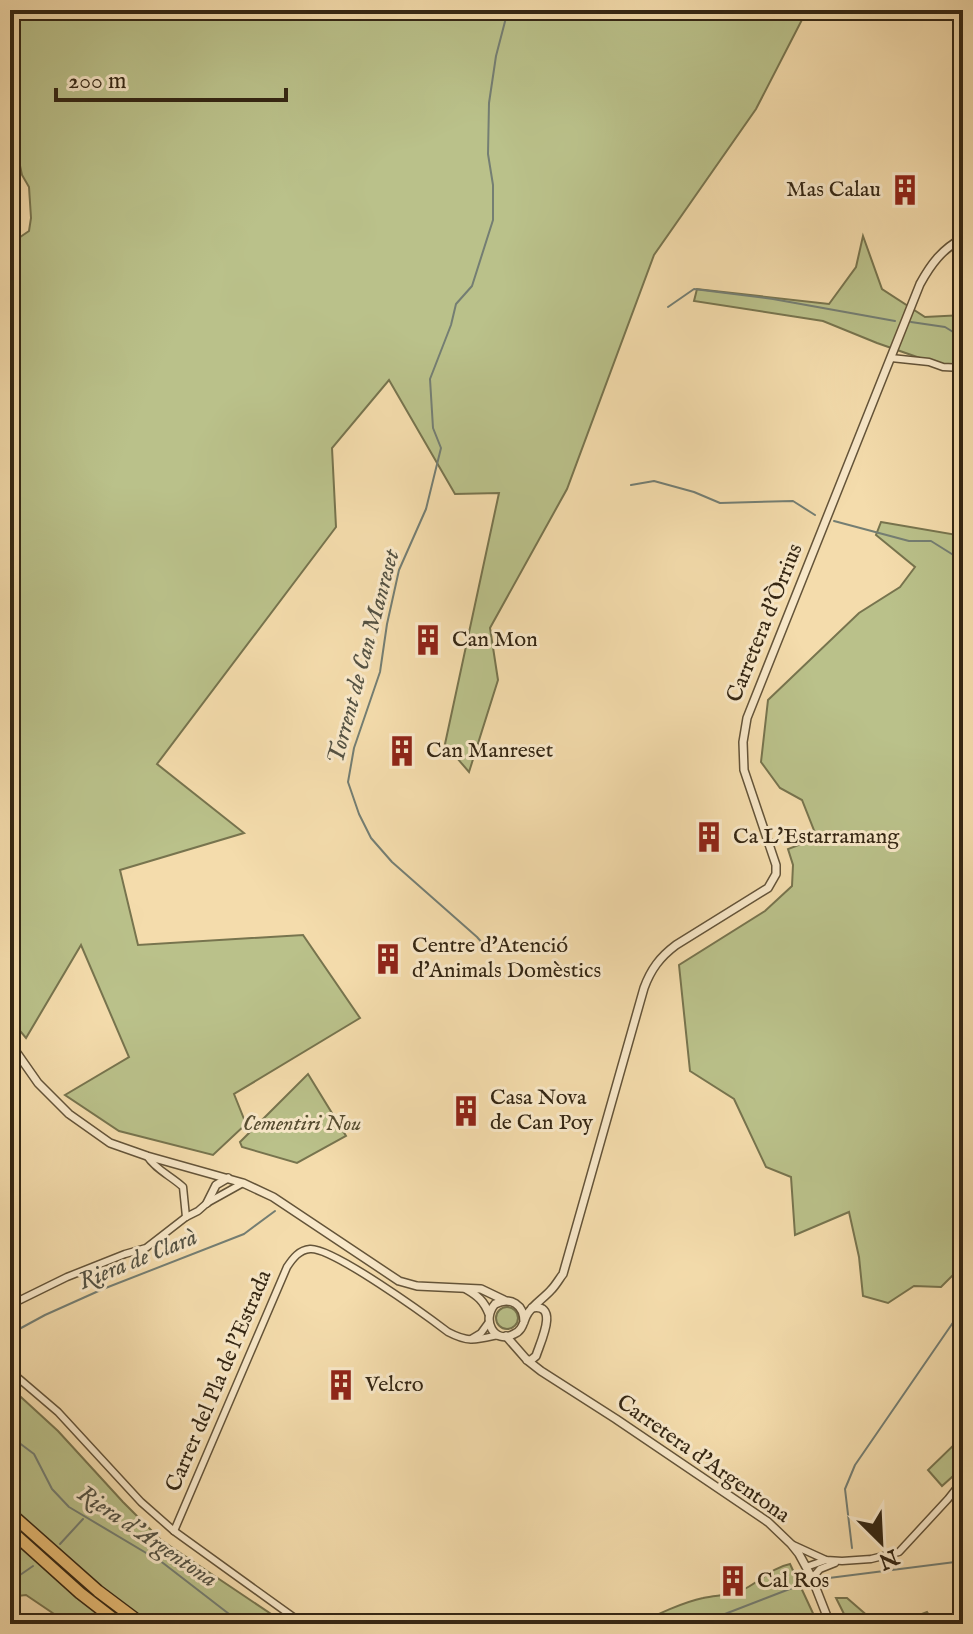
<svg xmlns="http://www.w3.org/2000/svg" width="973" height="1634" viewBox="0 0 973 1634" font-family="'IM FELL English',serif">
<style>
.green{fill:#bac18a;stroke:#77744e;stroke-width:2}
.lines{fill:none;stroke-linecap:round;stroke-linejoin:round}
.stream{stroke:#747e73;stroke-width:2}
.minor-casing{stroke:#645439;stroke-width:9}
.tertiary-casing{stroke:#645439;stroke-width:10}
.motorway-casing{stroke:#342613;stroke-width:14}
.minor{stroke:#f8e8c9;stroke-width:6}
.tertiary{stroke:#f8e8c9;stroke-width:7}
.motorway{stroke:#eabe76;stroke-width:11}
.labels{text-anchor:middle;dominant-baseline:central;stroke-width:6;stroke-linejoin:round;paint-order:stroke}
.poi-label{font-size:22px;fill:#342613;stroke:#f8e8c9;text-anchor:start}
.street-label{font-size:22px;fill:#342613;stroke:#f8e8c9}
.park-label{font-size:22px;font-style:italic;fill:#564d31;stroke:#f8e8c9}
.water-label{font-size:24px;font-style:italic;fill:#545243;stroke:#f8e8c9}
</style>
<rect width="100%" height="100%" fill="#f4dcac"/>
<filter id="stains"><feTurbulence type="fractalNoise" baseFrequency=".0025" numOctaves="4"/><feColorMatrix values="0 0 0 0 .2 0 0 0 0 .09 0 0 0 0 .02 0 0 0 .5 -.17"/></filter>
<radialGradient id="worn" r=".72"><stop offset=".6" stop-color="#630" stop-opacity="0"/><stop offset="1" stop-color="#630" stop-opacity=".3"/></radialGradient>
<!-- green -->
<g class="green">
<polygon points="10,10 807,10 756,109 654,255 567,489 490,628 498,680 469,772 445,744 499,493 455,494 389,380 332,448 336,527 157,764 244,833 120,870 138,945 303,935 360,1018 234,1094 246,1124 213,1155 119,1131 65,1095 129,1057 81,945 26,1038 10,1019 10,244 29,231 31,218 29,187 22,175 16,147 10,143"/>
<polygon points="863,236 882,289 925,317 963,315 963,373 877,343 823,321 694,301 697,289 829,304 856,267"/>
<polygon points="881,522 963,536 963,1265 941,1287 914,1286 888,1303 863,1296 859,1257 849,1212 795,1235 791,1177 766,1167 734,1099 690,1071 679,965 765,911 792,886 793,865 788,849 817,838 802,800 780,788 761,762 768,700 859,613 900,587 915,567 876,535"/>
<polygon points="308,1074 346,1136 297,1163 242,1147 240,1142"/>
<circle cx="507" cy="1318" r="11"/>
<polygon points="10,1387 58,1431 123,1502 161,1540 286,1624 69,1624 26,1595 17,1596 10,1600"/>
<polygon points="963,1436 963,1467 942,1486 928,1470"/>
<path d="M 790,1564 L 818,1624 L 638,1624 C 655,1615 684,1602 703,1598 C 715,1595 727,1596 740,1591 C 758,1584 770,1568 790,1564 Z"/>
<polygon points="836,1598 847,1598 877,1624 849,1624"/>
<polygon points="927,1612 935,1624 896,1624"/>
</g>
<g class="lines">
<!-- stream -->
<g class="stream">
<polyline points="668,307 694,289 773,299 895,321"/>
<polyline points="911,322 945,327 963,338"/>
<polyline points="631,485 654,481 694,492 720,503 793,501 815,515"/>
<polyline points="834,521 909,541 931,541 963,561"/>
<polyline points="484,945 477,937 392,862 371,838 359,814 348,782 354,748 380,672 387,624 399,570 426,509 441,448 433,428 430,379 451,325 456,304 472,286 493,220 493,185 488,154 489,103 496,56 508,10"/>
<polyline points="10,1334 45,1315 103,1289 244,1234 275,1211"/>
<polyline points="10,1436 34,1454 52,1489 69,1507 163,1563 242,1624"/>
<polyline points="60,1544 83,1519"/>
<polyline points="852,1548 845,1489 855,1465 963,1308"/>
<polyline points="821,1579 963,1561"/>
<polyline points="10,1582 33,1566"/>
<polyline points="699,1624 800,1585"/>
</g>
<defs>
<g id="minor">
<polyline points="891,358 929,362 943,367 963,368"/>
<path d="M 147,1156 C 155,1169 171,1176 183,1187 L 186,1217"/>
<polyline points="10,1305 67,1277 125,1254 146,1248 186,1217 198,1211 207,1203 243,1183"/>
<polyline points="471,1339 481,1333 489,1322"/>
<polyline points="10,1371 58,1412 141,1502 174,1531 303,1624"/>
<path d="M 174,1531 L 287,1267 C 293,1258 299,1250 310,1249 C 332,1247 427,1316 448,1332 C 469,1343 476,1340 498,1335"/>
<polyline points="791,1544 826,1560 842,1561 871,1559 899,1552 948,1499 963,1480"/>
<polyline points="806,1567 826,1560"/>
<polyline points="812,1578 820,1569 835,1563"/>
</g>
<g id="tertiary">
<polyline points="10,1043 38,1083 69,1114 110,1143 147,1156 243,1183 273,1197 399,1281 417,1286 481,1289 504,1300"/>
<polyline points="207,1203 216,1185 228,1178"/>
<path d="M 466,1289 C 478,1296 484,1301 489,1314"/>
<path d="M 524,1322 C 524,1305 511,1296 495,1304 C 481,1320 494,1345 514,1334 C 524,1330 523,1320 528,1313 C 534,1304 544,1298 551,1290 C 556,1285 559,1279 563,1274 L 644,988 C 651,969 660,957 676,945 L 768,888 L 776,874 L 776,865 L 744,770 L 743,742 L 747,718 L 920,284 C 931,264 942,249 963,238"/>
<polyline points="506,1336 527,1360 541,1371 616,1419 768,1522 791,1544 799,1554 812,1578 830,1624"/>
<path d="M 527,1360 L 531,1360 L 536,1356 C 540,1343 560,1303 532,1308"/>
</g>
<g id="motorway">
<polyline points="10,1513 98,1591 142,1624"/>
<polyline points="10,1530 80,1593 120,1624"/>
</g>
</defs>
<!-- minor casing -->
<use href="#minor" class="minor-casing"/>
<!-- tertiary casing -->
<use href="#tertiary" class="tertiary-casing"/>
<!-- motorway casing -->
<use href="#motorway" class="motorway-casing"/>
<!-- minor -->
<use href="#minor" class="minor"/>
<!-- tertiary -->
<use href="#tertiary" class="tertiary"/>
<!-- motorway -->
<use href="#motorway" class="motorway"/>
</g>
<!-- icons -->
<defs>
<symbol id="building-bare" viewBox="-9 -9 18 18"><path d="M-4-6H4V6H1V3H-1V6H-4ZM-2.5-4.3h1.7v1.8h-1.7ZM.8-4.3h1.7v1.8H.8ZM-2.5-1h1.7V.8h-1.7ZM.8-1h1.7V.8H.8Z" fill="#8f2418" stroke="#f8e8c9" stroke-width="2.5" paint-order="stroke"/></symbol>
</defs>
<g fill-rule="evenodd">
<use href="#building-bare" x="883" y="168" width="44" height="44"/>
<use href="#building-bare" x="406" y="618" width="44" height="44"/>
<use href="#building-bare" x="380" y="729" width="44" height="44"/>
<use href="#building-bare" x="687" y="815" width="44" height="44"/>
<use href="#building-bare" x="366" y="937" width="44" height="44"/>
<use href="#building-bare" x="444" y="1089" width="44" height="44"/>
<use href="#building-bare" x="319" y="1363" width="44" height="44"/>
<use href="#building-bare" x="711" y="1559" width="44" height="44"/>
</g>
<g class="labels">
<!-- poi labels -->
<g class="poi-label">
<text x="881" y="190" text-anchor="end">Mas Calau</text>
<text x="452" y="640">Can Mon</text>
<text x="426" y="751">Can Manreset</text>
<text x="733" y="837">Ca L'Estarramang</text>
<text x="412" y="946">Centre d'Atenció<tspan x="412" dy="25">d'Animals Domèstics</tspan></text>
<text x="490" y="1098">Casa Nova<tspan x="490" dy="25">de Can Poy</tspan></text>
<text x="365" y="1385">Velcro</text>
<text x="757" y="1581">Cal Ros</text>
</g>
<!-- street labels -->
<g class="street-label">
<text transform="translate(765 623) rotate(-68)">Carretera d'Òrrius</text>
<text transform="translate(219 1381) rotate(-67)">Carrer del Pla de l'Estrada</text>
<text transform="translate(703 1459) rotate(35)">Carretera d'Argentona</text>
</g>
<!-- park labels -->
<g class="park-label">
<text x="302" y="1124">Cementiri Nou</text>
</g>
<!-- water labels -->
<g class="water-label">
<text transform="translate(364 657) rotate(-75)">Torrent de Can Manreset</text>
<text transform="translate(138 1260) rotate(-22)">Riera de Clarà</text>
<text transform="translate(147 1537) rotate(34)">Riera d'Argentona</text>
</g>
</g>
<!-- margin -->
<rect width="973" height="1634" fill="none" stroke="#f4dcac" stroke-width="40"/>
<rect x="12" y="12" width="949" height="1610" fill="none" stroke="#342613" stroke-width="4"/>
<rect x="20" y="20" width="933" height="1594" fill="none" stroke="#342613" stroke-width="2"/>
<!-- north arrow -->
<g transform="translate(881 1542) rotate(156)" stroke="#f8e8c9" stroke-width="6" paint-order="stroke">
<path d="M0-6L14 30L0 20L-14 30Z" fill="#342613"/>
<text y="-12" font-size="22" font-weight="bold" text-anchor="middle" fill="#342613">N</text>
</g>
<!-- scale -->
<path d="M56 88v12h230v-12" fill="none" stroke="#342613" stroke-width="4"/>
<text x="68" y="88" font-size="24" fill="#342613" stroke="#f8e8c9" stroke-width="6" paint-order="stroke">200 m</text>
<rect width="100%" height="100%" filter="url(#stains)"/>
<rect width="100%" height="100%" fill="url(#worn)"/>
</svg>
